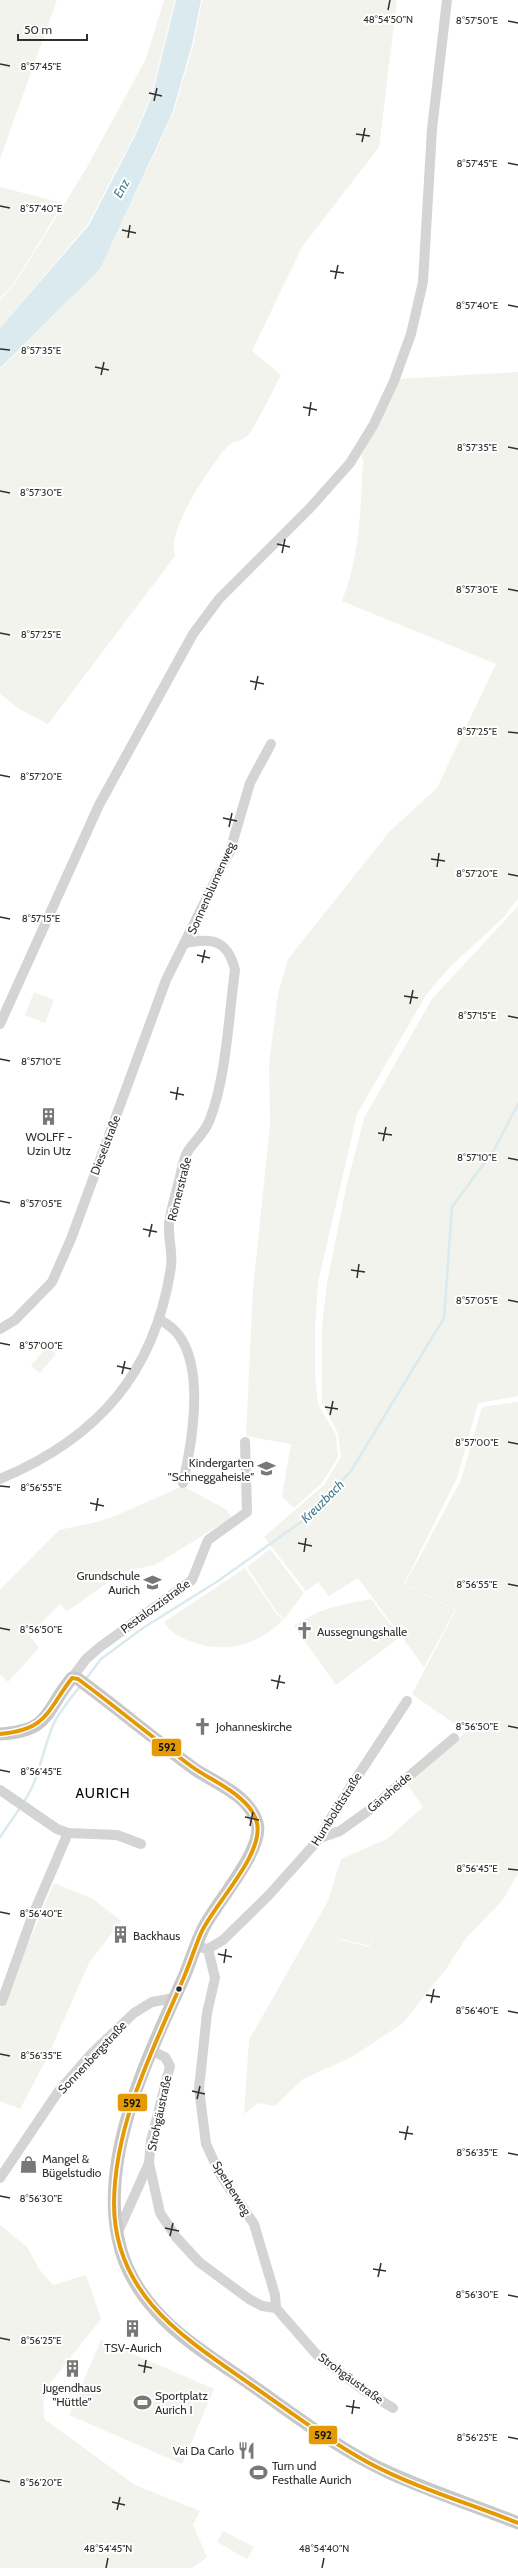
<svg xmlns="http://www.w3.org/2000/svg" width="518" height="2568" viewBox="0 0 518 2568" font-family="Cabin,sans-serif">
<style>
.green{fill:#f1f3ec;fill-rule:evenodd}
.water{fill:#daeaef}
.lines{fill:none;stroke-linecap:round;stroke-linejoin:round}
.stream{stroke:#daeaef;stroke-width:2.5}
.minor{stroke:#d4d4d4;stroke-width:10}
.major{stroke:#c8c8c8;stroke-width:13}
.bus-1-casing{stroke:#fff;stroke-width:7}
.bus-1{stroke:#e39a05;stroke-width:4}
.ticks{fill:none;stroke:#303030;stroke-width:1.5}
.bus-dot{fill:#303030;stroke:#fff;stroke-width:1.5}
.labels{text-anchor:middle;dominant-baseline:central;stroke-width:4;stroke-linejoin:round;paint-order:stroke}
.street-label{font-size:12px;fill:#303030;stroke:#fff}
.poi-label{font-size:12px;fill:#303030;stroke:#fff;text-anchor:start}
.water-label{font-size:13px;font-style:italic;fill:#437c8d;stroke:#fff}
.quarter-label{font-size:14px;letter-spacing:1px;fill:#000;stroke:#fff}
.ticks-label{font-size:10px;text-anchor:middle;fill:#303030;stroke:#fff;stroke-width:4;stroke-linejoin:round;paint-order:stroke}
.line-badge{stroke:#fff;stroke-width:1.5}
.pale-badge-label{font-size:11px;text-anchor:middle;font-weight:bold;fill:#111}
</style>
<rect width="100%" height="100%" fill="#fff"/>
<!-- green -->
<g class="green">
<polygon points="0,0 57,0 0,159"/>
<polygon points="164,0 175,0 151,96 135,134 88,224 0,328 0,300 16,282 86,169 146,59"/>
<path d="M 202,0 L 397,0 L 379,147 L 302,247 L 252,351 L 281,375 C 271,394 261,416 249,434 C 244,441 231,441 226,448 C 210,467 165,532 175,556 L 48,724 L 21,710 L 0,694 L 0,369 L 100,269 L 173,114 L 193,46 Z"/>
<polygon points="0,187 63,203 15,282 0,298"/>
<path d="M 518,372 L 518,898 L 505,916 L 450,967 L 426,995 L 357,1114 L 318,1282 L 315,1328 L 315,1376 L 318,1404 L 336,1435 L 338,1457 L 322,1483 L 294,1508 L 282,1496 L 291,1444 L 246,1436 L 253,1289 L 270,1125 L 269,1064 L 278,994 L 288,959 L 390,831 L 437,788 L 496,664 L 342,601 C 361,552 360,512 363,461 L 361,454 L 398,379 Z"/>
<polygon points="518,906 518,1396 478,1403 457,1478 404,1584 455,1610 424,1667 358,1578 329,1596 318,1582 306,1591 264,1537 324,1485 341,1457 338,1433 322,1403 322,1327 327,1283 346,1188 364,1118 432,999"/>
<polygon points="34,992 54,1000 45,1023 25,1015"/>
<polygon points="47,1346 56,1354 40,1373 31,1366"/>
<path d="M 518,1402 L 518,1873 L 503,1900 L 466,1938 L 446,1969 L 403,2023 L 352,2057 L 303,2079 L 275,2106 L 258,2103 L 244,2114 L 249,2040 L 328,1901 L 341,1859 L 387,1839 L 423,1807 L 405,1782 L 466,1732 L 412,1694 L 456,1610 L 405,1584 L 461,1480 L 482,1407 ZM 401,1867 L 370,1947 L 340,1940 L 277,2064 L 340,1939 L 370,1946 Z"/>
<polygon points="183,1486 227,1510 231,1518 155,1565 130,1570 112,1580 67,1611 60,1604 29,1635 39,1648 8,1682 0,1674 0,1590 59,1530 97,1522 115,1516"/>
<polygon points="270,1549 304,1593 284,1619 276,1611 247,1567"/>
<path d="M 245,1568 L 275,1612 L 283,1620 C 258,1645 224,1655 190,1641 C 178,1636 171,1633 164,1622 Z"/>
<path d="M 371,1599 L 400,1637 L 336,1685 L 294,1626 C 317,1609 343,1604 371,1599 Z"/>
<polygon points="54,1883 93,1899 121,1921 89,1963 46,2060 20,2109 0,2101 0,2009"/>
<polygon points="0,2225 27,2247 39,2269 53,2285 86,2275 101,2319 43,2392 44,2419 135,2485 200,2511 193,2525 207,2557 192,2568 0,2568"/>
<polygon points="101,2340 214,2389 182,2464 69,2415"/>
<polygon points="223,2531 254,2547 247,2559 217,2542"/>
</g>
<!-- water -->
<polygon class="water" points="176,0 201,0 192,45 172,114 100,269 0,368 0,328 89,225 136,134 152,96"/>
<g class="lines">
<!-- stream -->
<g class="stream">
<polyline points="85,1680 101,1659 143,1628 218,1581 308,1517 351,1471 444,1318 452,1207 494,1150 518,1104"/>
<path d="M 23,1803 C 40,1779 42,1750 54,1723 C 61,1709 71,1698 81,1685"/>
<polyline points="0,1837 20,1808"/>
</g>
<!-- minor -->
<g class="minor">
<polyline points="0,1024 99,805 193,634 219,599 310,508 350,463 374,424 394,381 411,334 423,282 432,129 447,0"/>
<path d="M 159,1319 C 168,1325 177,1330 182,1340 C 203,1376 192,1443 183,1483"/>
<polyline points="0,1329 15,1320 52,1282 71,1239 166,980 230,851 250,783 271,744"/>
<path d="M 0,1479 C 98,1438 155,1373 171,1267 C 173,1253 168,1238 169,1224 C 171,1208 176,1193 180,1177 C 182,1169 183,1159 188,1151 C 195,1140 206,1132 210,1119 C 226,1079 229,1014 235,970 C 228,941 213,937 186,943"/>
<polyline points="72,1678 86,1659 100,1647 192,1580 208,1540 247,1512 245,1442"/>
<polyline points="0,1790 57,1829 68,1833 117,1835 141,1844"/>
<polyline points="320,1838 340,1831 368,1811 454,1738"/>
<polyline points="203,1948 208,1949 223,1940 268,1896 320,1838 336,1809 407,1701"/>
<polyline points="208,1949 215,1978 207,2013 199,2089 206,2144 221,2176 254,2224 275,2295 276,2308"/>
<polyline points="2,2001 32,1917 68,1833"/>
<polyline points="150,2050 165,2057 170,2066 151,2141 149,2163 160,2213 176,2237 199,2262 249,2299 262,2306 276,2308 317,2355 365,2391 393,2408"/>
<polyline points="0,2178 58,2092 91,2054 134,2013 152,2002 174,1998"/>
<polyline points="118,2232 149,2163"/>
</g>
<!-- major -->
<path class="major" d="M 0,1734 C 52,1731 44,1711 72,1678 L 78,1679 C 108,1701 137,1725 167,1748 C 176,1755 186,1763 196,1770 C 217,1784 249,1795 257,1823 C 265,1848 216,1903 204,1927 C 196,1943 191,1960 184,1977 C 150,2052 100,2153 118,2238 C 123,2265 138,2291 156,2311 C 179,2338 220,2363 250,2384 C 296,2416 339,2450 390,2473 C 432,2492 476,2506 518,2523"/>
<defs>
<path id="bus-1" d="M 0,1734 C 48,1729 46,1712 72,1678 L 78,1679 C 116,1707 153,1738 191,1766 C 207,1778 226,1785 241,1799 C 248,1805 255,1814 257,1823 C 264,1855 214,1904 201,1933 C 195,1947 190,1963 184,1977 C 153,2050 115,2122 114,2203 C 114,2295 183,2337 250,2384 C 289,2411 327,2440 369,2463 C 416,2488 468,2503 518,2523"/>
</defs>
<!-- bus-1 casing -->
<use href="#bus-1" class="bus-1-casing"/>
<!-- bus-1 -->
<use href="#bus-1" class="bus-1"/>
</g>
<!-- ticks -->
<path class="ticks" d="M 388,10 L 390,0M 508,21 L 518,23M 0,64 L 10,66M 149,93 L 162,96M 154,101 L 157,88M 356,134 L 370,136M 362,142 L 365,128M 508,163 L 518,165M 0,206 L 10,208M 122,230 L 136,233M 128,238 L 130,225M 330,271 L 344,273M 335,279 L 338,265M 508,305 L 518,307M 0,349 L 10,350M 95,367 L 109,370M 101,375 L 104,362M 303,407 L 317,410M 309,416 L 311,402M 508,447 L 518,449M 0,491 L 10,493M 277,544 L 290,547M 282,553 L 285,539M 508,589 L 518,591M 0,633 L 10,635M 250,681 L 264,684M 255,690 L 258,676M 508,732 L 518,733M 0,775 L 10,777M 223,818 L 237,821M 229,827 L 232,813M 431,859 L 445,861M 437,867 L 439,853M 508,874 L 518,876M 0,917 L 10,919M 197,955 L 210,958M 202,963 L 205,950M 404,996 L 418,998M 410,1004 L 413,990M 508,1016 L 518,1018M 0,1059 L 10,1061M 170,1092 L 184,1095M 176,1100 L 178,1087M 378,1133 L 392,1135M 383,1141 L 386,1127M 508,1158 L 518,1160M 0,1201 L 10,1203M 143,1229 L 157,1232M 149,1237 L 152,1224M 351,1270 L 365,1272M 357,1278 L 359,1264M 508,1300 L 518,1302M 0,1343 L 10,1345M 117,1366 L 131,1369M 122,1374 L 125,1361M 325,1407 L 338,1409M 330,1415 L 333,1401M 508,1442 L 518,1444M 0,1486 L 10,1487M 90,1503 L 104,1506M 96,1511 L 98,1498M 298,1543 L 312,1546M 304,1552 L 306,1538M 508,1584 L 518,1586M 0,1628 L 10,1630M 271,1680 L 285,1683M 277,1689 L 280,1675M 508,1726 L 518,1728M 0,1770 L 10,1772M 245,1817 L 259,1820M 250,1826 L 253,1812M 508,1869 L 518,1870M 0,1912 L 10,1914M 218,1954 L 232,1957M 224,1963 L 226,1949M 426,1995 L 440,1997M 431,2003 L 434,1989M 508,2011 L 518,2013M 0,2054 L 10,2056M 192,2091 L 205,2094M 197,2099 L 200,2086M 399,2132 L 413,2134M 405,2140 L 408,2126M 508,2153 L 518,2155M 0,2196 L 10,2198M 165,2228 L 179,2231M 170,2236 L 173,2223M 373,2269 L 386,2271M 378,2277 L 381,2263M 508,2295 L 518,2297M 0,2338 L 10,2340M 138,2365 L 152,2368M 144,2373 L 146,2360M 346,2406 L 360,2408M 352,2414 L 354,2400M 508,2437 L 518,2439M 0,2480 L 10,2482M 112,2502 L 125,2505M 117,2510 L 120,2497M 106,2568 L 108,2558M 322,2568 L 324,2558"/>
<!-- icons -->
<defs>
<symbol id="building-bare" viewBox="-9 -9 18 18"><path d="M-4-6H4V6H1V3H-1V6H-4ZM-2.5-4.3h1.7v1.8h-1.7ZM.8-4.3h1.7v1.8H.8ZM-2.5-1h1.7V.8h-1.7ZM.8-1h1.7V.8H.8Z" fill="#787878" stroke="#fff" stroke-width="2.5" paint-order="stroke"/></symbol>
<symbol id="school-bare" viewBox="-9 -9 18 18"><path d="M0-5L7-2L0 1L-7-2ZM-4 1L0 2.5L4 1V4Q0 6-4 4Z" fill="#787878" stroke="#fff" stroke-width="2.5" paint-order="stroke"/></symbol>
<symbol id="church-bare" viewBox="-9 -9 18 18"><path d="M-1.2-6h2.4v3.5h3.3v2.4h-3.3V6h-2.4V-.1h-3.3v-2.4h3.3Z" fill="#787878" stroke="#fff" stroke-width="2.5" paint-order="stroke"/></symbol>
<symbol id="shop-bare" viewBox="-9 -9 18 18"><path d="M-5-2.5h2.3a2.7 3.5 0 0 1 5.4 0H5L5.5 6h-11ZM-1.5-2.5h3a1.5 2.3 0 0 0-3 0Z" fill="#787878" stroke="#fff" stroke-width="2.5" paint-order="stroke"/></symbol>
<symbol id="stadium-bare" viewBox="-9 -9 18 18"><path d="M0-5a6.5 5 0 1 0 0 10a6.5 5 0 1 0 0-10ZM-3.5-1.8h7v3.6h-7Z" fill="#787878" stroke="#fff" stroke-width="2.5" paint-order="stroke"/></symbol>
<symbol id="restaurant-bare" viewBox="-9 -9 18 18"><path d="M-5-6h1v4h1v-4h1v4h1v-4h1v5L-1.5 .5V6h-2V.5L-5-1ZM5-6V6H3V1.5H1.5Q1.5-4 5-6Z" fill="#787878" stroke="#fff" stroke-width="2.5" paint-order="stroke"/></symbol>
</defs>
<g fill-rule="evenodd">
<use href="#building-bare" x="36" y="1104" width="25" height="25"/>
<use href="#school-bare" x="254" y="1456" width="25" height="25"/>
<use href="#school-bare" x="140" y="1570" width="25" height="25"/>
<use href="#church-bare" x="292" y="1618" width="25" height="25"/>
<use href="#church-bare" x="190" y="1714" width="25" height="25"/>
<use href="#building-bare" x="108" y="1922" width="25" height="25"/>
<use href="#shop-bare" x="16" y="2152" width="25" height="25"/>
<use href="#building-bare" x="120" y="2316" width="25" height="25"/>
<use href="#building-bare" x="60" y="2356" width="25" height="25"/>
<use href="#stadium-bare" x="130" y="2390" width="25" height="25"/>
<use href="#restaurant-bare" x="234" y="2438" width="25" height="25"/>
<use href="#stadium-bare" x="246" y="2460" width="25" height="25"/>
</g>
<!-- markers -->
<circle class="bus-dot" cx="179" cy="1989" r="3.5"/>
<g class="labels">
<!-- street labels -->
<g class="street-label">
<text transform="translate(211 888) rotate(-66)">Sonnenblumenweg</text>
<text transform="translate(105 1145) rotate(-69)">Dieselstraße</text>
<text transform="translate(179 1189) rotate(-76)">Römerstraße</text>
<text transform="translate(155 1606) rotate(-36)">Pestalozzistraße</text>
<text transform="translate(389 1792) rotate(-41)">Gänsheide</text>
<text transform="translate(336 1809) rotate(-58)">Humboldtstraße</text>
<text transform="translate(92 2057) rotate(-47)">Sonnenbergstraße</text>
<text transform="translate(159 2113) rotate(-78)">Strohgäustraße</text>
<text transform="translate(232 2188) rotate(58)">Sperberweg</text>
<text transform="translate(351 2378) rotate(36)">Strohgäustraße</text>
</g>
<!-- poi labels -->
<g class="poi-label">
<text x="49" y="1136" text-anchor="middle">WOLFF -<tspan x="49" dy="14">Uzin Utz</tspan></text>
<text x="254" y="1462" text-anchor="end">Kindergarten<tspan x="254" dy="14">"Schneggaheisle"</tspan></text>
<text x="140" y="1575" text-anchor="end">Grundschule<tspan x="140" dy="14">Aurich</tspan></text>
<text x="317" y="1631">Aussegnungshalle</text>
<text x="216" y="1726">Johanneskirche</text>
<text x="133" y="1935">Backhaus</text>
<text x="42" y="2158">Mangel &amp;<tspan x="42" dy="14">Bügelstudio</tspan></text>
<text x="133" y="2347" text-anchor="middle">TSV-Aurich</text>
<text x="72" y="2387" text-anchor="middle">Jugendhaus<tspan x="72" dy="14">"Hüttle"</tspan></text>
<text x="155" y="2395">Sportplatz<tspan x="155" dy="14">Aurich I</tspan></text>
<text x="234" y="2450" text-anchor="end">Vai Da Carlo</text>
<text x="272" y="2465">Turn und<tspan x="272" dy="14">Festhalle Aurich</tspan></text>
</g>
<!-- water labels -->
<g class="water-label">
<text transform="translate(121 188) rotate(-61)">Enz</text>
<text transform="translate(322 1501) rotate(-45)">Kreuzbach</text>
</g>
<!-- quarter labels -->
<g class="quarter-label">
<text x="103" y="1793">AURICH</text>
</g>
</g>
<g class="ticks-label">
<text x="388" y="23">48°54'50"N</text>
<text x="477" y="24">8°57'50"E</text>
<text x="41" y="70">8°57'45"E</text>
<text x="477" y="167">8°57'45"E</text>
<text x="41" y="212">8°57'40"E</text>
<text x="477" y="309">8°57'40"E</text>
<text x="41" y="354">8°57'35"E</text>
<text x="477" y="451">8°57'35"E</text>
<text x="41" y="496">8°57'30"E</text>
<text x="477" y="593">8°57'30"E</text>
<text x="41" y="638">8°57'25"E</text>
<text x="477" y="735">8°57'25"E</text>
<text x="41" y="780">8°57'20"E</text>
<text x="477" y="877">8°57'20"E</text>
<text x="41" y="922">8°57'15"E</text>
<text x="477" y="1019">8°57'15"E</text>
<text x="41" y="1065">8°57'10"E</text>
<text x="477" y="1161">8°57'10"E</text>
<text x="41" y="1207">8°57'05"E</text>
<text x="477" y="1304">8°57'05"E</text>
<text x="41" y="1349">8°57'00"E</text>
<text x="477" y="1446">8°57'00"E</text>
<text x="41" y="1491">8°56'55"E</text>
<text x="477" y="1588">8°56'55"E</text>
<text x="41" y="1633">8°56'50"E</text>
<text x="477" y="1730">8°56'50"E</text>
<text x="41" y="1775">8°56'45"E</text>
<text x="477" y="1872">8°56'45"E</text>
<text x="41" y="1917">8°56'40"E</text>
<text x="477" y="2014">8°56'40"E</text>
<text x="41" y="2059">8°56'35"E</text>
<text x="477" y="2156">8°56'35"E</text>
<text x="41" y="2202">8°56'30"E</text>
<text x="477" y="2298">8°56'30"E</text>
<text x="41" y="2344">8°56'25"E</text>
<text x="477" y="2441">8°56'25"E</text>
<text x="41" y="2486">8°56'20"E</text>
<text x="108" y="2552">48°54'45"N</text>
<text x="324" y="2552">48°54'40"N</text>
</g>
<g class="line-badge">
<rect x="151" y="1738" width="31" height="19" rx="4" fill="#e39a05"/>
<rect x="117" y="2093" width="31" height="19" rx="4" fill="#e39a05"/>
<rect x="308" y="2425" width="30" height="20" rx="4" fill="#e39a05"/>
</g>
<g class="pale-badge-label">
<text x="167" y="1751">592</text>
<text x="132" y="2107">592</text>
<text x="323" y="2439">592</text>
</g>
<!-- scale -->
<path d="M18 34v6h69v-6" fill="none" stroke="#303030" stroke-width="2"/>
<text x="24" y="34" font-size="12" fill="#303030" stroke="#ffffff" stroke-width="3" paint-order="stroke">50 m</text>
</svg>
